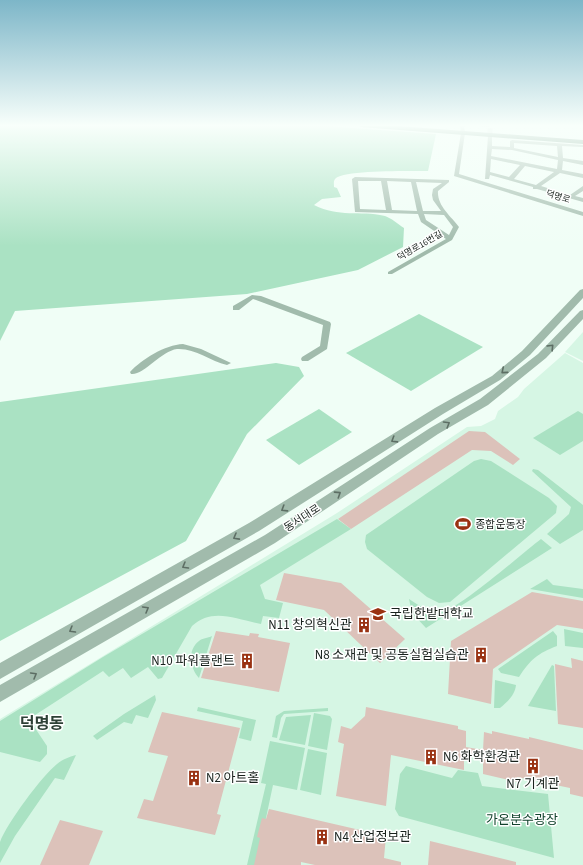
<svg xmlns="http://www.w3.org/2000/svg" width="583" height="865" viewBox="0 0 583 865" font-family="'Source Sans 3','Noto Sans KR',sans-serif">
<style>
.built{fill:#d6f6e4}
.green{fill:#aae2c3}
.building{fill:#dcc2ba}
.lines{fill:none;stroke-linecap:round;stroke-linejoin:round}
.minor-tunnel{stroke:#c5d2cb;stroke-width:5;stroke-dasharray:5 2.5;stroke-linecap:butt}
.minor{fill:#a1bbac;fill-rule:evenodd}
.tertiary{fill:#a1bbac;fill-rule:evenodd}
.primary{fill:#55866c;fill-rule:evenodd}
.oneway{stroke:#5d6e64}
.labels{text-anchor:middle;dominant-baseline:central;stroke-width:3;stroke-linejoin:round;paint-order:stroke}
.far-street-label{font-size:9px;fill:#19221d;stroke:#fff}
.street-label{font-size:11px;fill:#19221d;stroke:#fff}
.poi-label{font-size:11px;fill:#19221d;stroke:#fff;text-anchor:start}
.near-poi-label{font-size:13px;fill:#19221d;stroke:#fff;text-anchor:start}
.near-park-label{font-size:13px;fill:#12432d;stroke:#fff}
.near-quarter-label{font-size:16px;font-weight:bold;fill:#2d4036;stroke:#fff}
</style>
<rect width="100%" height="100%" fill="#f0fef6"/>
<!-- built -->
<g class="built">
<polygon points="583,332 583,361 565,352"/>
<polygon points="565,353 583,363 583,865 0,865 0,719 337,513 467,427 481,426 495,419 498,411 518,397 524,389"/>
</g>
<!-- green -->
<g class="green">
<path d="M 0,125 L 310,125 L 436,134 L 428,171 C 413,171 345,170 336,178 C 333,181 334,183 334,187 L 337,188 L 341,197 L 322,199 L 314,205 C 340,218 358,210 385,216 C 391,218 398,224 404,228 L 403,247 L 358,270 L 247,294 L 15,311 L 0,341 Z"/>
<polygon points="419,314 483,347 411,391 346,353"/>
<polygon points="276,363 299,367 304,376 247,434 186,541 0,641 0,402"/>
<polygon points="319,409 352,432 299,465 266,440"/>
<polygon points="578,411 583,414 583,441 560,455 533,438"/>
<polygon points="481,459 491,461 549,498 557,506 556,513 450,602 439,603 427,597 367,549 365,542 366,535 474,461"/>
<polygon points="533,469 538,470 583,505 583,530 560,544 547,534 569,514 571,507 532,471"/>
<path d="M 337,519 L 351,529 L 260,585 L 265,599 L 283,603 L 279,618 L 263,616 L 261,624 C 236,619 212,607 192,626 L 162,678 L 158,679 L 148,667 L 131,678 L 123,668 L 109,677 L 103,671 L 29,719 L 47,746 L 47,754 L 40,762 L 0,752 L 0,721 L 103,657 Z"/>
<path d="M 541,539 L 552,548 L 426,628 L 412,613 L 409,599 C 418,605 428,612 440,612 C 455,613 525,551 541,539 Z"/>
<polygon points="547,579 553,585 583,589 583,598 530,589"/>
<polygon points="564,629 583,633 583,648 565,646"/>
<path d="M 553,631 L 557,636 L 557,646 C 538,653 530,660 519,677 L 501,673 L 498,669 Z"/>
<path d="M 212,636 L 199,678 C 190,668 187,650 199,641 C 202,638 208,638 212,636 Z"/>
<polygon points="552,665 554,666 556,711 528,706"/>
<path d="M 495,680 L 516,685 C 515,695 508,701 500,708 L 494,708 Z"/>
<polygon points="155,695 156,700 148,718 136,715 132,724 124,722 97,740 93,736 124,714"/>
<polygon points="198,707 256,720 251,741 239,738 243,721 197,711"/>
<polygon points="328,708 328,711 284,714 281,718 277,738 272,737 276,716 284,711"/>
<polygon points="314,713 330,716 332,719 327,750 308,746"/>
<polygon points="311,715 305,745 279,740 286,717"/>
<polygon points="270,741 305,748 297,790 273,785 256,865 247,865 266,784 261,783"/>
<polygon points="308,749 327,753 321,795 300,790"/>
<path d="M 76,755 L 64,780 L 55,778 L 15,836 L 0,863 C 0,857 0,848 0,842 C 7,823 42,776 57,764 C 63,759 69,757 76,755 Z"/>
<polygon points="406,766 452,778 458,770 478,773 482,786 548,794 554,858 399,816 395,809 400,774"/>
</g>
<!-- building -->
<g class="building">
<polygon points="469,431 485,432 520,459 513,465 491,451 472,450 351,529 338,519"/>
<polygon points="284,573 341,583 405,639 380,663 324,610 276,600"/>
<polygon points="532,592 583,601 583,629 557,625 493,669 491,704 448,694 451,641"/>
<polygon points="216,631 249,636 250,633 259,634 258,637 290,643 279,692 201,678"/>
<polygon points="571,658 583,661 583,728 558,724 555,664 572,668"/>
<polygon points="366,707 458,726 458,729 466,731 466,747 483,750 484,732 492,734 492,731 529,739 529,737 583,750 583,797 570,794 570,788 517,777 517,782 483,774 483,758 464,754 464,770 391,755 386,806 336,796 344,744 338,742 341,726 351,729 365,716"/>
<polygon points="162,712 240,728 217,814 221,815 215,835 137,818 144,799 153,801 168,756 148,752"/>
<polygon points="269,809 386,836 384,858 401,862 401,865 315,865 301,862 301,865 254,865 260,838 257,837 262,818 266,819"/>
<polygon points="60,820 103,831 89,865 40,865"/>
<polygon points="430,841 516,862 516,865 428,865"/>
</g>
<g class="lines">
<!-- minor-tunnel -->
<polyline class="minor-tunnel" points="490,128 490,137"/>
<!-- minor -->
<g class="minor">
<polygon points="460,125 464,125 465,133 459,174 583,212 583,216 454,176 461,133"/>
<polygon points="472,125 487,125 490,126 488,127"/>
<path d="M 488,136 L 492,137 L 492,146 L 510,147 L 510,141 L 512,140 L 583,145 L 583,147 L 562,146 L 563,158 L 583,161 L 583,165 L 563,161 L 562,170 L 583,174 L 583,178 L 560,173 L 541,186 L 570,195 L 583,186 L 583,191 L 575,196 L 583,198 L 583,202 L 537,189 L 533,189 L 533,187 L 490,175 L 489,179 L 485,179 ZM 514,143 L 557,146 L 558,157 L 514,148 ZM 492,149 L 512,150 L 558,160 L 557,169 L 491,156 ZM 491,159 L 520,165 L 509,177 L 490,172 ZM 525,166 L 554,172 L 536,185 L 514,179 Z"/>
<path d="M 355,177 L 449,180 L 449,182 L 438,191 C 437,206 451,216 459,227 L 452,240 L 392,274 L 388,274 L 388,272 L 446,239 L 421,222 L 418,214 L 355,212 L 352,179 ZM 358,181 L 381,181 L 386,210 L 360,209 ZM 387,181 L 411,182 L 417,211 L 392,210 ZM 416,182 L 442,183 L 433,189 L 432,195 L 433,200 L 441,211 L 423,211 ZM 424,214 L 444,215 L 453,227 L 449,235 L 426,220 Z"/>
<polygon points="252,295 261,296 330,322 331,324 327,349 308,361 302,361 301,359 302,357 320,346 323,325 256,300 253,299 239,310 233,310 233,306"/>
<path d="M 183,344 L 201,349 L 231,363 L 227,365 C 210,361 195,348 177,349 C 161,351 143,376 131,374 L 130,372 C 142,359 165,345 183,344 Z"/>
</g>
<!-- tertiary -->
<g class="tertiary">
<polygon points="583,289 583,298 530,355 500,380 443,414 259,531 0,679 0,663 249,523 435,408 492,376 522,351 580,290"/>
<polygon points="583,310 583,319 546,358 488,405 438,434 275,543 0,702 0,685 265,535 430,428 480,399 538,354 580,311"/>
</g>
<!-- primary -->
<polygon class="primary" points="357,125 385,125 583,140 583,144 361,127"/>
</g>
<!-- one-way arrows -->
<defs><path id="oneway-chevron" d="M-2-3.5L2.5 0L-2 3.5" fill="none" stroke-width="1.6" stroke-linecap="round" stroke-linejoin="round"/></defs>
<g class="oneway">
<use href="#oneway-chevron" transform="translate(551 347) rotate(-46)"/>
<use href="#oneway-chevron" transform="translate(504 371) rotate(140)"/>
<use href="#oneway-chevron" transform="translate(447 424) rotate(-31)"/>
<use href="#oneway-chevron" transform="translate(394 440) rotate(148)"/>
<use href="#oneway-chevron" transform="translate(338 494) rotate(-33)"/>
<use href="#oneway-chevron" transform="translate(284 509) rotate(148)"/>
<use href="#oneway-chevron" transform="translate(236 537) rotate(151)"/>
<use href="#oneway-chevron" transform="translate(185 566) rotate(150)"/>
<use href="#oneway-chevron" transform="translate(146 609) rotate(-30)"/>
<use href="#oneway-chevron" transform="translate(72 630) rotate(150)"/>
<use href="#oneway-chevron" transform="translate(34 675) rotate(-30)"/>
</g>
<!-- sky -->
<linearGradient id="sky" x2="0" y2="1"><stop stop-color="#7db6c8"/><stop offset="0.51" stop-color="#f8fffb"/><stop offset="1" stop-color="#f8fffb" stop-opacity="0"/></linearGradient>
<rect width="583" height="246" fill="url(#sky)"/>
<!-- icons -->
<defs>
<symbol id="stadium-bare" viewBox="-9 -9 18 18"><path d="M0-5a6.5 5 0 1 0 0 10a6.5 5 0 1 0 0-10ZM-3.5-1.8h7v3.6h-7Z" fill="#993111" stroke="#fff" stroke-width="2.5" paint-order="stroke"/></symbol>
<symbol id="university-bare" viewBox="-9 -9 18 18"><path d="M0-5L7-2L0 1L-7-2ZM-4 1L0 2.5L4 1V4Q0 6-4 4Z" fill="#993111" stroke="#fff" stroke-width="2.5" paint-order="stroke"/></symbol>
<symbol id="building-bare" viewBox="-9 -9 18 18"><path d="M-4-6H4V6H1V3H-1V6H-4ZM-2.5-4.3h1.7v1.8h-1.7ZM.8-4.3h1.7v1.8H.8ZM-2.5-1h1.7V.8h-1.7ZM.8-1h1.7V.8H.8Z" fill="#993111" stroke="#fff" stroke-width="2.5" paint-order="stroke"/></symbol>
</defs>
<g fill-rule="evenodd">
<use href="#stadium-bare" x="452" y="513" width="22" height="22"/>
<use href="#university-bare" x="367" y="603" width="22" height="22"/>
<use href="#building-bare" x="353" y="614" width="22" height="22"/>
<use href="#building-bare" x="470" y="644" width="22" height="22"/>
<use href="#building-bare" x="236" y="650" width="22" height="22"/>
<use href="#building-bare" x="420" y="746" width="22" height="22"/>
<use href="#building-bare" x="522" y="755" width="22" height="22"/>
<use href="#building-bare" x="183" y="767" width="22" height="22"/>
<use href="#building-bare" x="311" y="826" width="22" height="22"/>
</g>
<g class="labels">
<!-- far-street labels -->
<g class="far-street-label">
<text transform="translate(558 197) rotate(17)">덕명로</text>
<text transform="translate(420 246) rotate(-30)">덕명로16번길</text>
</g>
<!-- street labels -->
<g class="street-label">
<text transform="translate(302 518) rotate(-33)">동서대로</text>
</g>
<!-- poi labels -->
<g class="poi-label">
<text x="475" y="524">종합운동장</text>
</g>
<!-- near-poi labels -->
<g class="near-poi-label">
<text x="390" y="614">국립한밭대학교</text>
<text x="352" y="625" text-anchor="end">N11 창의혁신관</text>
<text x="469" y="655" text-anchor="end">N8 소재관 및 공동실험실습관</text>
<text x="235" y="661" text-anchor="end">N10 파워플랜트</text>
<text x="443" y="757">N6 화학환경관</text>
<text x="206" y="778">N2 아트홀</text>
<text x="533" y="784" text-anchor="middle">N7 기계관</text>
<text x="334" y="837">N4 산업정보관</text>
</g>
<!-- near-park labels -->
<g class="near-park-label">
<text x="522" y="820">가온분수광장</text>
</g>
<!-- near-quarter labels -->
<g class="near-quarter-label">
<text x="42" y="724">덕명동</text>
</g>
</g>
</svg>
